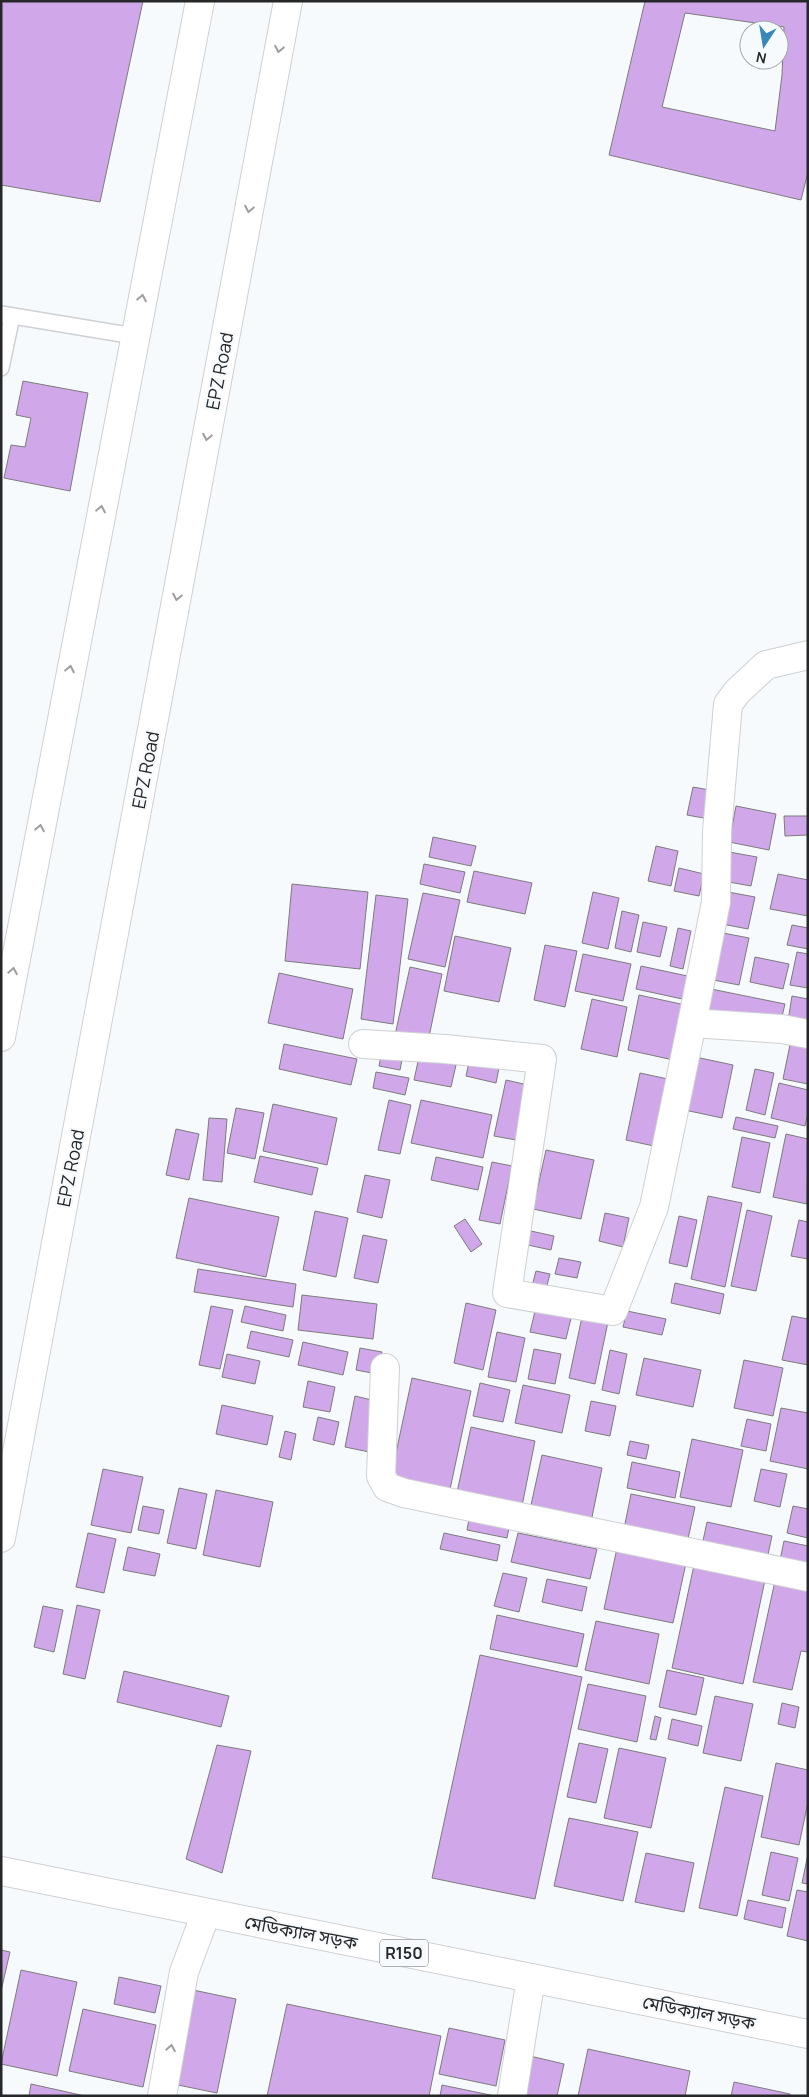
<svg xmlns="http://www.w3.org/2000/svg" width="809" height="2097" viewBox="0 0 809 2097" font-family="Manrope,'Noto Sans Bengali',sans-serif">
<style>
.building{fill:#d0a8ea;stroke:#7c7b7d;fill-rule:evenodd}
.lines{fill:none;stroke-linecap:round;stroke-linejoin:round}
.service-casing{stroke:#ced0d3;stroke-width:18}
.minor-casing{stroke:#ced0d3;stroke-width:30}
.secondary-casing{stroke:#ced0d3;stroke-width:30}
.primary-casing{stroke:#ced0d3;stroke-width:30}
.service{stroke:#fff;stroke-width:15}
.minor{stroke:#fff;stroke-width:28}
.secondary{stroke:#fff;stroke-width:28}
.primary{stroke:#fff;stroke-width:28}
.oneway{stroke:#9d9e9e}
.labels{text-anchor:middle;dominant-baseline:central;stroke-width:4.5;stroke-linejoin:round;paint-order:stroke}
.shield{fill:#f7fafc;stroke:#656668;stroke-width:1}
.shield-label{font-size:16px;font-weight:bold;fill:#262728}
.street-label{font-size:18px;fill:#262728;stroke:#f7fafc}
</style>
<rect width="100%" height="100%" fill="#f7fafc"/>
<!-- building -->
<g class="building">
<polygon points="1,1 143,1 100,202 1,185"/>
<path d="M 645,1 L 808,1 L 808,172 L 801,200 L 609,155 ZM 685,13 L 784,27 L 782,75 L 775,131 L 662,107 Z"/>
<polygon points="23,381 88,393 70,491 4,478 11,445 25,447 31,418 16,415"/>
<polygon points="693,787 715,791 709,819 687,815"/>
<polygon points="736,806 776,814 769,850 729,842"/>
<polygon points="784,816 808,816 808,835 785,836"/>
<polygon points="433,837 476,846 471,866 429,857"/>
<polygon points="656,846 678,851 671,886 648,881"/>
<polygon points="729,852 757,857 751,886 723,881"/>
<polygon points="424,864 465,872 460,893 420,884"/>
<polygon points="679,868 704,874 699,896 674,891"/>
<polygon points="474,871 532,883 525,914 467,902"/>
<polygon points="778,874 808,880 808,916 770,909"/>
<polygon points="292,884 368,892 360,969 285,961"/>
<polygon points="723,891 755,897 748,929 717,923"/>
<polygon points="593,892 619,898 608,949 582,943"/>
<polygon points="423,893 460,900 445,967 408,959"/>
<polygon points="376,895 408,899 393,1024 361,1019"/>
<polygon points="622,911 639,915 631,952 615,948"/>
<polygon points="643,922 667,927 660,957 637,952"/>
<polygon points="792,925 808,928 808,949 787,945"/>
<polygon points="678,928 691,931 683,969 670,966"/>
<polygon points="718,932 749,938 739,985 708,979"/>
<polygon points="455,936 511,948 499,1002 444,991"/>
<polygon points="545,945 577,951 565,1007 534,1000"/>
<polygon points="797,952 808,954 808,988 790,985"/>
<polygon points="583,954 631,964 623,1001 575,991"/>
<polygon points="755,957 789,964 783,989 750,982"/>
<polygon points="641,966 692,977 687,1000 636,989"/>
<polygon points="410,967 442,974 428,1042 395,1035"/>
<polygon points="279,973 353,989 343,1039 268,1023"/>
<polygon points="711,989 785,1004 780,1025 707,1010"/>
<polygon points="639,995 690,1006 678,1061 628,1050"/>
<polygon points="792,996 808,999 808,1025 788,1021"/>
<polygon points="592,999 627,1007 617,1057 581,1049"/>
<polygon points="792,1035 808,1038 808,1084 783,1079"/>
<polygon points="284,1044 357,1059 351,1085 279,1069"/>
<polygon points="382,1051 403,1055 400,1070 379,1066"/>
<polygon points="691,1056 733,1065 722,1118 680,1109"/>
<polygon points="419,1057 456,1065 451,1087 414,1080"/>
<polygon points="470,1057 500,1063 496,1083 466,1076"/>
<polygon points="755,1069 774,1073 765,1115 746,1110"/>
<polygon points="376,1072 409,1078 405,1095 373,1088"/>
<polygon points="640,1073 668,1079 654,1146 626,1140"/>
<polygon points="506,1080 528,1085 516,1140 494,1136"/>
<polygon points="779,1083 808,1090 808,1113 805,1126 771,1118"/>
<polygon points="389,1100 411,1105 400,1154 378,1150"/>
<polygon points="421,1100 492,1115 483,1158 411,1143"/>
<polygon points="273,1104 337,1118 327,1165 263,1151"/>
<polygon points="236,1108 264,1113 255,1159 227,1153"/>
<polygon points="736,1117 778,1126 775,1138 733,1129"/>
<polygon points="209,1118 227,1119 222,1182 203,1180"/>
<polygon points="176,1129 199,1134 189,1180 166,1175"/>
<polygon points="786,1134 808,1139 807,1204 773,1197"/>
<polygon points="742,1137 770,1143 760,1193 732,1187"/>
<polygon points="546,1150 594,1160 581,1219 533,1209"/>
<polygon points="260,1156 318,1168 312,1195 254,1182"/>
<polygon points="436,1157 483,1167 478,1190 431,1180"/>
<polygon points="492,1162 512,1166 500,1224 479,1220"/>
<polygon points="365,1175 390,1180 382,1218 357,1212"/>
<polygon points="708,1196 742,1203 725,1287 691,1279"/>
<polygon points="189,1198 279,1217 266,1277 176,1258"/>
<polygon points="747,1210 772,1216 756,1291 731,1286"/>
<polygon points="315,1211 348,1218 336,1277 303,1270"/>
<polygon points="605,1213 629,1218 623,1247 599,1241"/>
<polygon points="679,1216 697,1220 687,1267 669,1263"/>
<polygon points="465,1219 482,1244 471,1252 454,1226"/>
<polygon points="799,1220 808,1222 808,1259 791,1256"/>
<polygon points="526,1230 554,1236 551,1250 523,1244"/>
<polygon points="363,1235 387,1240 378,1283 354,1278"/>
<polygon points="559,1258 581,1262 577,1278 555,1274"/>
<polygon points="198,1269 296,1284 293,1307 194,1292"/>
<polygon points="536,1271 550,1274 546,1289 532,1286"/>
<polygon points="675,1283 724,1294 720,1314 671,1303"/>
<polygon points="302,1295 377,1304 373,1339 298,1330"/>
<polygon points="466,1303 496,1310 483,1370 454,1363"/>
<polygon points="211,1306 233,1310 220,1369 199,1365"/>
<polygon points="245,1306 286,1315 283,1331 241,1322"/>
<polygon points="536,1307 572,1314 566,1339 530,1332"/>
<polygon points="627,1311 666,1319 662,1335 623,1327"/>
<polygon points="792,1316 808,1319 808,1365 782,1360"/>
<polygon points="582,1317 608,1322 595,1384 569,1378"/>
<polygon points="251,1331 293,1340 289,1357 247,1348"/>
<polygon points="497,1332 525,1338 516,1382 488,1377"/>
<polygon points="303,1342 348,1352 343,1375 298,1365"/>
<polygon points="360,1348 382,1352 377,1374 356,1370"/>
<polygon points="534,1349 561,1354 555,1384 528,1379"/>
<polygon points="610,1350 627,1354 619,1394 602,1390"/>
<polygon points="227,1354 260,1361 255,1384 222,1377"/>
<polygon points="644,1358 701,1370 693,1407 636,1395"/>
<polygon points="744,1360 783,1368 773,1416 734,1408"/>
<polygon points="412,1378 471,1391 449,1494 390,1481"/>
<polygon points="308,1381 335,1387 330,1412 303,1407"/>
<polygon points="480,1383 510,1390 503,1422 473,1416"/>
<polygon points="523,1385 570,1395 562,1433 515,1423"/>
<polygon points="355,1396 380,1402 369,1452 345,1447"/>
<polygon points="591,1401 616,1406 610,1436 585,1431"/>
<polygon points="222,1405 273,1416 267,1445 216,1434"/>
<polygon points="781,1408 808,1413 808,1469 770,1461"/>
<polygon points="318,1417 339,1422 334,1445 313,1440"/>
<polygon points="747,1419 771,1424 766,1451 741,1446"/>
<polygon points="471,1427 535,1441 521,1511 456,1497"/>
<polygon points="285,1431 296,1434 291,1460 279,1457"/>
<polygon points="692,1439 743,1450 731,1507 680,1497"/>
<polygon points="630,1441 649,1445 646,1459 627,1455"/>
<polygon points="542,1455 602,1468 590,1527 529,1514"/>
<polygon points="632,1462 680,1472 675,1498 627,1488"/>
<polygon points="103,1469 143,1477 131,1533 91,1525"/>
<polygon points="761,1469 787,1474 780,1507 754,1501"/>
<polygon points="179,1488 207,1494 196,1549 167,1543"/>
<polygon points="216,1490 273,1502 260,1567 203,1555"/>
<polygon points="631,1494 695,1507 686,1548 623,1534"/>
<polygon points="143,1506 164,1510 159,1534 138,1530"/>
<polygon points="793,1506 808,1509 808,1538 787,1533"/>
<polygon points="469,1519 509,1528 507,1538 467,1530"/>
<polygon points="707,1522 772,1536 766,1564 701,1550"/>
<polygon points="88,1533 116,1539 104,1593 76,1587"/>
<polygon points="444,1533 500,1545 497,1561 440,1549"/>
<polygon points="518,1533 597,1549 590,1579 511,1562"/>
<polygon points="784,1541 808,1546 808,1571 779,1565"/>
<polygon points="128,1547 160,1554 155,1576 123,1570"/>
<polygon points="617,1548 686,1563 673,1623 604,1609"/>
<polygon points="694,1565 765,1580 743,1684 672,1668"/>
<polygon points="503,1573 527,1578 519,1612 494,1606"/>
<polygon points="547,1579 587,1587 582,1611 542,1602"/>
<polygon points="775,1581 808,1588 808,1652 801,1651 792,1690 753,1682"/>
<polygon points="77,1605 100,1610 85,1679 63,1674"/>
<polygon points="43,1606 63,1610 54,1652 34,1647"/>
<polygon points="497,1615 584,1634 577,1667 490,1649"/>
<polygon points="596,1621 659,1634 649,1684 585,1670"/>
<polygon points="480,1655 582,1677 535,1899 432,1878"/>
<polygon points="667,1670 704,1678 696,1715 659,1707"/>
<polygon points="124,1671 229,1696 221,1727 117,1702"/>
<polygon points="588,1684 646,1696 637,1742 578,1729"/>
<polygon points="715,1696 753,1704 741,1761 703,1753"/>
<polygon points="782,1703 799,1707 795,1728 778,1724"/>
<polygon points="655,1716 661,1718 656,1740 650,1739"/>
<polygon points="672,1719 702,1726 698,1746 668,1739"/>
<polygon points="579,1743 608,1749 596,1803 567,1797"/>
<polygon points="217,1745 251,1751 222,1873 186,1859"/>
<polygon points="619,1748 666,1758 651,1828 604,1818"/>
<polygon points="776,1763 808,1770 808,1802 799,1845 761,1837"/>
<polygon points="725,1787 763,1796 737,1916 699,1908"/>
<polygon points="569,1818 638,1832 623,1901 554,1886"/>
<polygon points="771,1852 798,1858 789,1901 762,1895"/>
<polygon points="646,1853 694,1863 684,1912 635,1902"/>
<polygon points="808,1854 808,1884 802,1883"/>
<polygon points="797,1890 808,1892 808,1941 787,1936"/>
<polygon points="748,1900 786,1908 782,1928 744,1919"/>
<polygon points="1,1950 10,1952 1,1991"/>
<polygon points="21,1970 77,1982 57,2076 1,2064"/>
<polygon points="119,1977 161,1986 155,2013 114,2004"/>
<polygon points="193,1990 236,1999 217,2093 173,2084"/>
<polygon points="287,2004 441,2036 429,2096 267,2096"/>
<polygon points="83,2009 156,2025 143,2087 69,2071"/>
<polygon points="449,2028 505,2040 496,2086 439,2074"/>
<polygon points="588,2049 690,2071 685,2096 578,2096"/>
<polygon points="530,2056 564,2064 557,2096 521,2096"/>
<polygon points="734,2082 790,2094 790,2096 731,2096"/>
<polygon points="31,2084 85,2096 29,2096"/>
<polygon points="442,2085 495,2096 440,2096"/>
</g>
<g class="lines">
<defs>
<g id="service">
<polyline points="1,314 134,336"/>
<polyline points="1,368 12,316"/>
</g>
<g id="minor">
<polyline points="808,655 766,665 738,691 728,704 717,832 716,902 692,1023 782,1029 808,1034"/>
<polyline points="363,1044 445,1049 542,1059 507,1293 613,1311 654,1207 692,1023"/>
<polyline points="385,1368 381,1476 387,1487 404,1493 808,1577"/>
<polyline points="162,2096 184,1972 206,1913"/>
<polyline points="512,2096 531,1978"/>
</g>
<g id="secondary">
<polyline points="1,1037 200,1"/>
<polyline points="1,1538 288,1"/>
</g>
<polyline id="primary" points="1,1871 808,2034"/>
</defs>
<!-- service casing -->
<use href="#service" class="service-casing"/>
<!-- minor casing -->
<use href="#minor" class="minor-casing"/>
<!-- secondary casing -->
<use href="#secondary" class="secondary-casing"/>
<!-- primary casing -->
<use href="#primary" class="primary-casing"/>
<!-- service -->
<use href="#service" class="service"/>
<!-- minor -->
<use href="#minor" class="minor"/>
<!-- secondary -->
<use href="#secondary" class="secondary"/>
<!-- primary -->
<use href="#primary" class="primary"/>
</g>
<!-- one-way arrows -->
<defs><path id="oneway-chevron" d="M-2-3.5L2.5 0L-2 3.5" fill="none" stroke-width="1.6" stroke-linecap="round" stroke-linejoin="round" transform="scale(1.25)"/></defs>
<g class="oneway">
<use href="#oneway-chevron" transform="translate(279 49) rotate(101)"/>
<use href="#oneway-chevron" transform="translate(249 209) rotate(101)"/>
<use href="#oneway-chevron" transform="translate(142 298) rotate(-79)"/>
<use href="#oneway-chevron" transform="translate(207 437) rotate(101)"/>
<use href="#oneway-chevron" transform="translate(101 509) rotate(-79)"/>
<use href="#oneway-chevron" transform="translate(177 597) rotate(101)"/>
<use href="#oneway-chevron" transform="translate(70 669) rotate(-79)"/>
<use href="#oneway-chevron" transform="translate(40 828) rotate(-79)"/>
<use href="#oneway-chevron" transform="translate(13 971) rotate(-80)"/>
<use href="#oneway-chevron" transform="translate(171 2048) rotate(-80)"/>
</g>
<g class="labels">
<!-- shield labels -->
<rect class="shield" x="380" y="1939.5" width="48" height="27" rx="4"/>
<g class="shield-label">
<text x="404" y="1953">R150</text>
</g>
<!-- street labels -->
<g class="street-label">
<text transform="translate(219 371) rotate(-79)">EPZ Road</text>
<text transform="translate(145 770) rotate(-79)">EPZ Road</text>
<text transform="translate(70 1168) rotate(-79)">EPZ Road</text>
<text transform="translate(301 1932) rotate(11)">মেডিক্যাল সড়ক</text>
<text transform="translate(699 2012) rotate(11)">মেডিক্যাল সড়ক</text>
</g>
</g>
<!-- border -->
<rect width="809" height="2097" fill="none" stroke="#262728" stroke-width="5"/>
<!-- north arrow -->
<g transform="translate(764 45) rotate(192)"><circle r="24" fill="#f7fafc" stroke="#a3a6a7"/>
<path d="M0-4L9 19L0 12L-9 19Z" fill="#3688b9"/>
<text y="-8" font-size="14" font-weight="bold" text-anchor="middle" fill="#262728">N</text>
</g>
</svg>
